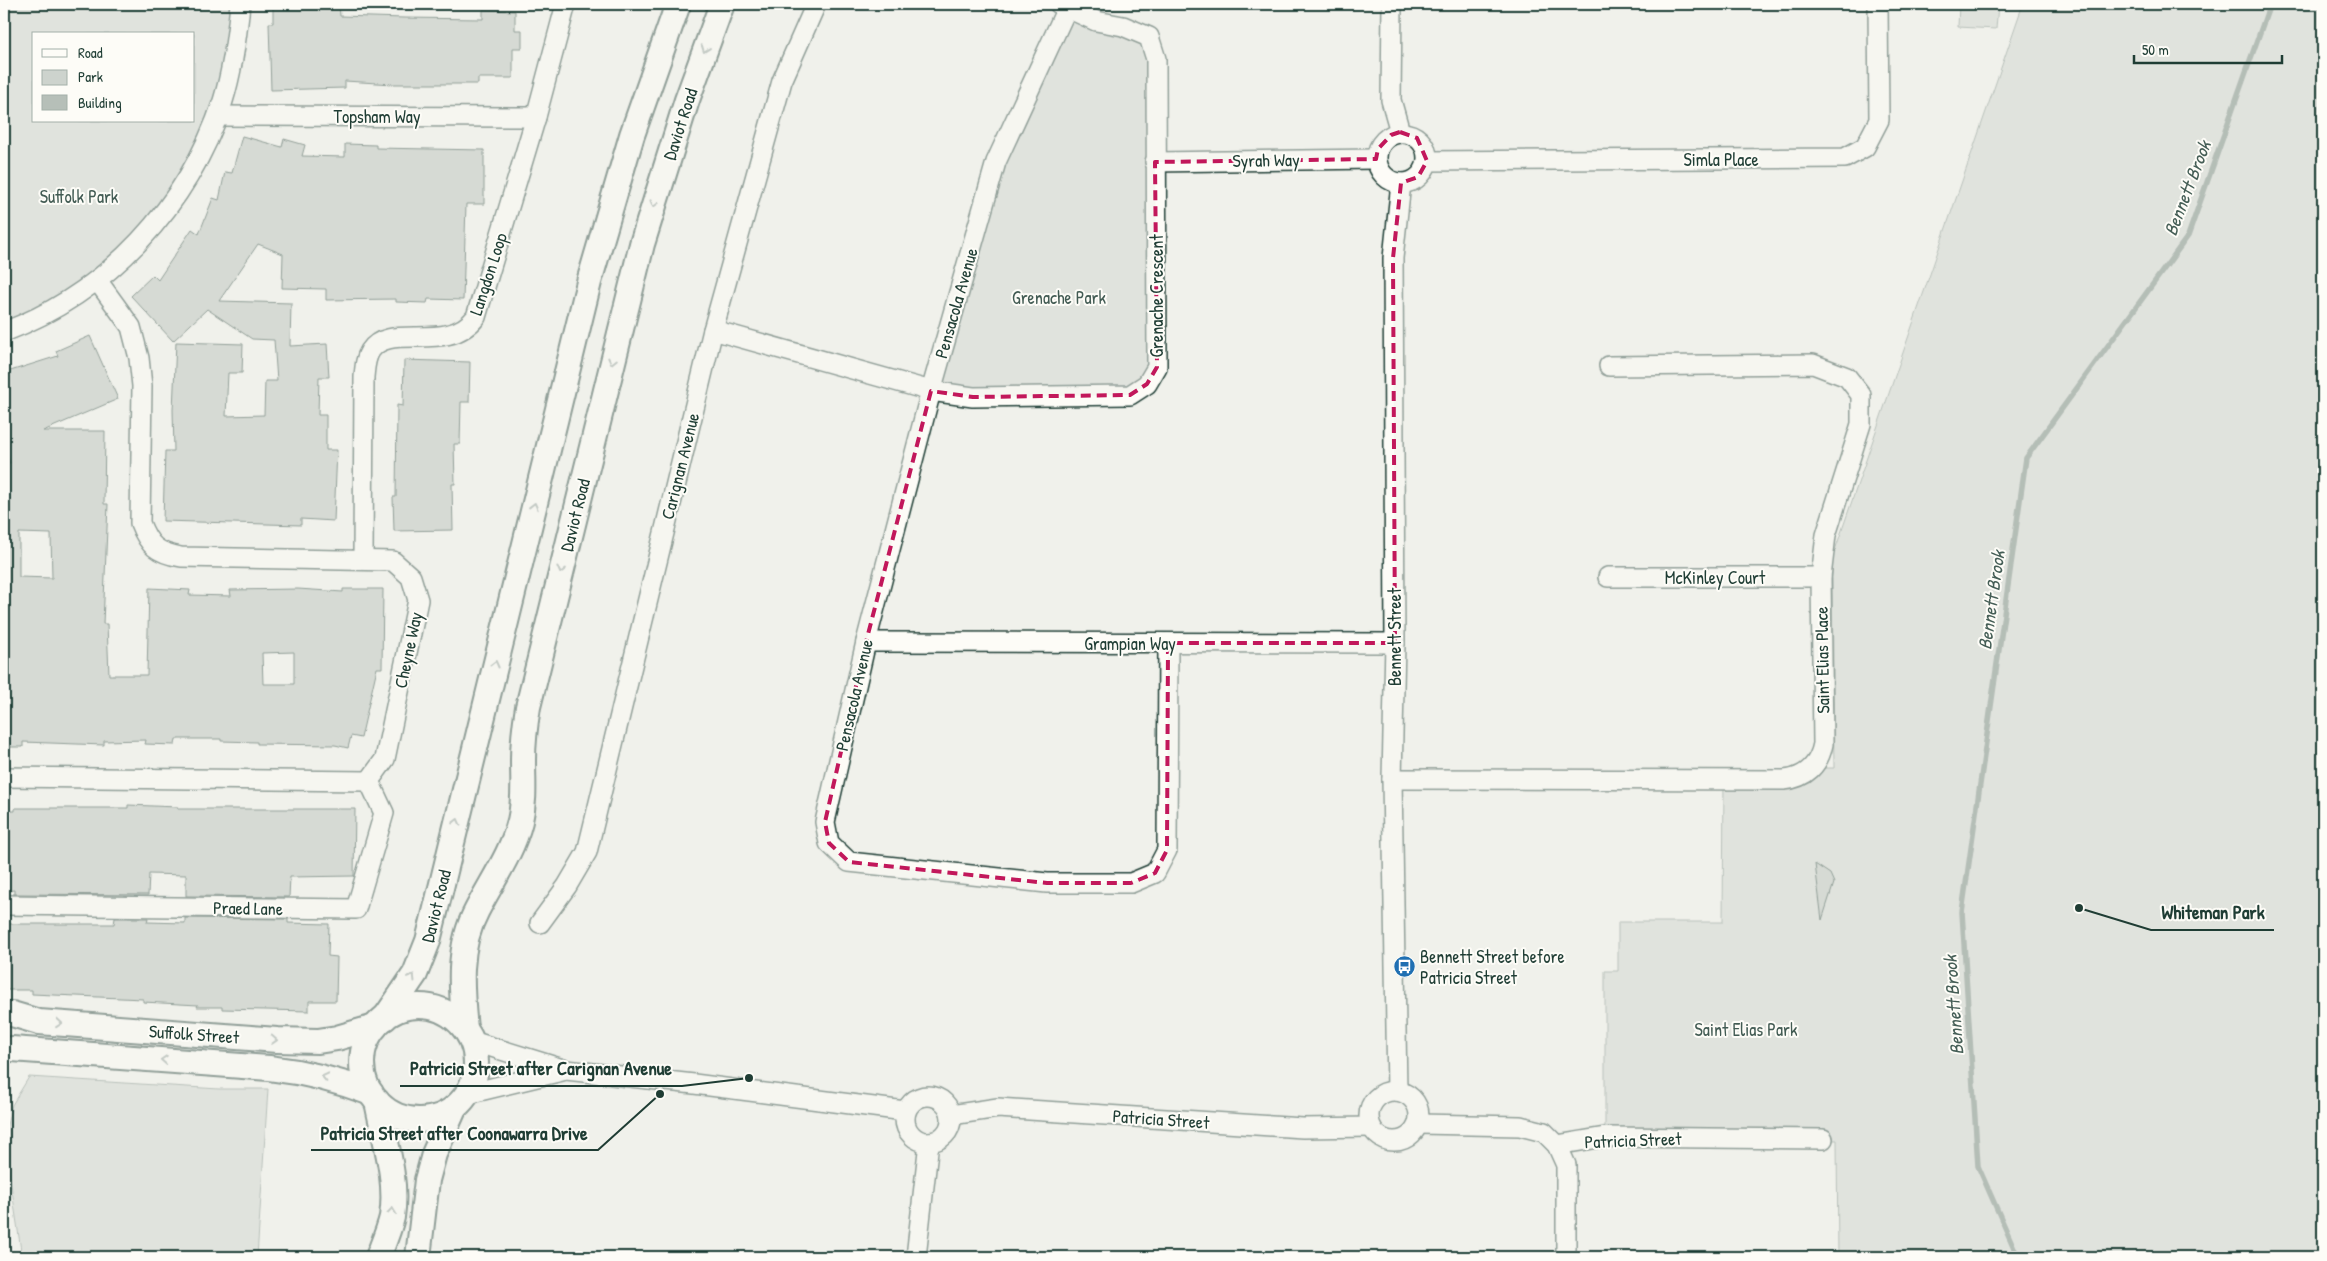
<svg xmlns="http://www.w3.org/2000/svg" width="2327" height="1261" viewBox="0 0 2327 1261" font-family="'Patrick Hand',sans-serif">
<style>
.green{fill:#cdd3cd;stroke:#768880;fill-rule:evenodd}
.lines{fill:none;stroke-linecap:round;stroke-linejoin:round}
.stream{stroke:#6c8077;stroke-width:5.5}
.building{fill:#b6bfb8;stroke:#1f3d34;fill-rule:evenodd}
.minor-casing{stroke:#1f3d34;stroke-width:22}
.tertiary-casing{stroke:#1f3d34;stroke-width:28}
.minor{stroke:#fdfcf7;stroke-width:19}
.tertiary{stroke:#fdfcf7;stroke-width:24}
.oneway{stroke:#8e9c96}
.marked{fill:none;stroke:#c2185b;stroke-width:4;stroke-dasharray:10 6;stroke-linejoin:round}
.labels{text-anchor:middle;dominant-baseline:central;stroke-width:4;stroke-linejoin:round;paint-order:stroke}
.street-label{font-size:18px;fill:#1f3d34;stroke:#fdfcf7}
.park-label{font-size:18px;fill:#425b53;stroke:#fdfcf7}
.poi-label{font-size:18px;fill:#1f3d34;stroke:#fdfcf7;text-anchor:start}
.water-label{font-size:19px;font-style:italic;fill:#455e56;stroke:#fdfcf7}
.leader{fill:none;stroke:#1f3d34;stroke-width:2}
.callout-dot{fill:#1f3d34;stroke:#fdfcf7;stroke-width:2}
.callout-label{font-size:19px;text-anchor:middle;font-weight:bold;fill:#1f3d34;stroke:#fdfcf7;stroke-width:4;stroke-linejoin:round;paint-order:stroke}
</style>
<rect width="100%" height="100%" fill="#f0f1eb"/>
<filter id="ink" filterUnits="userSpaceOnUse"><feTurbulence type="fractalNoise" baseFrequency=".02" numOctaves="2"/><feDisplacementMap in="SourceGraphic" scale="10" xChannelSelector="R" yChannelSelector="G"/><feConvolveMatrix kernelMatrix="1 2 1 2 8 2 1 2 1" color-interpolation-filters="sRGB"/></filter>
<g filter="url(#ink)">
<!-- green -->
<g class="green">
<path d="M 4,4 L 240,4 L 218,116 L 126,256 L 4,332 ZM 34,34 L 194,34 L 194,121 L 34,121 Z"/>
<polygon points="1959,4 1998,4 1996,29 1958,27"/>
<polygon points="2023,4 2323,4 2323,1257 1838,1257 1837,1140 1605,1137 1605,971 1618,971 1618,922 1723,922 1724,780 1813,768 1834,768 1832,559"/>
<polygon points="1067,8 1149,37 1157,367 1130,395 931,391 996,162"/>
<polygon points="29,1077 219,1089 268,1089 257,1257 22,1257 4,1137 12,1105"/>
</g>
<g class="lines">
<!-- stream -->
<polyline class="stream" points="2018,1257 1978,1166 1962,912 2026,458 2188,236 2270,4"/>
</g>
<!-- building -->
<g class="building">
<polygon points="273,4 339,4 340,16 404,18 483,19 483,10 515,11 515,30 522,30 522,48 513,48 513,78 478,78 478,84 393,84 345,81 345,88 271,90 269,23 273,23"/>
<polygon points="242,136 282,147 284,139 305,145 302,156 345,157 345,144 376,145 376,148 484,150 484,204 466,204 463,300 428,299 427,303 396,302 396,299 326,300 326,289 282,288 283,254 258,244 219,301 291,303 290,346 327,344 329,377 319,377 318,415 326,415 326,450 337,450 334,521 301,519 301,525 163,521 165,451 174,451 173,410 176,342 243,344 242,373 228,373 226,416 264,415 265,381 277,381 274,340 252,339 207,309 173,341 131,296 153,275 158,280 192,229 199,234 213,198 219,200 225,172 232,173"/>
<path d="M 90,336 L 118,399 L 43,431 L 105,431 L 104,504 L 108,504 L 103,624 L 107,624 L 109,675 L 147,675 L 149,588 L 190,590 L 189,595 L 231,596 L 230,590 L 298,589 L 343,592 L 343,589 L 383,589 L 382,668 L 377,668 L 361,738 L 351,736 L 348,748 L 335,745 L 257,744 L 257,742 L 221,741 L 221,739 L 176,739 L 175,745 L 145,744 L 146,740 L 104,741 L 104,745 L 23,742 L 23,747 L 4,747 L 4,463 L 10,463 L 4,447 L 4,373 L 58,356 L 56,351 ZM 19,533 L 51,534 L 52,578 L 19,577 ZM 294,652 L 294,684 L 263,684 L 262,653 Z"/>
<polygon points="404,360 470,362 469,402 461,402 460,444 454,444 455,484 452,484 453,530 394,531 393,497 396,497 397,405 403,406"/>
<polygon points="128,805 178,807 178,809 355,809 354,876 290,877 289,897 186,896 186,875 149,874 148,895 14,894 14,890 4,891 4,811 15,811 15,808 128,808"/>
<polygon points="1815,864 1830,874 1834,883 1822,920"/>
<polygon points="115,918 148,918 147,922 185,923 185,918 288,919 288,923 329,924 328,956 337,957 336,1001 309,1001 309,1011 222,1009 222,1007 197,1007 198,1005 143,1002 143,999 32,994 32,990 7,990 7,924 114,924"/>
</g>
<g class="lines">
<defs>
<g id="minor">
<polyline points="1392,4 1391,100 1400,132"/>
<polyline points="1067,8 996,162 931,391 866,642 825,822 829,843 849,862 1047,883 1131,883 1155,873 1167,850 1168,643"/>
<polyline points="218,116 536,117"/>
<circle cx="1402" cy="158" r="25"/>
<polyline points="1427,161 1845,158 1865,147 1879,120 1878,4"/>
<polyline points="1155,162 1376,159"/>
<polyline points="713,330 931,391 973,397 1130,395 1147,384 1157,367 1156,59 1149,37 1123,26 1096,21 1059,4"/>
<path d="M 4,332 C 108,293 188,206 223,101 C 233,69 237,36 240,4"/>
<path d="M 363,559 L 364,377 C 365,368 365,359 370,351 C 389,321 447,355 476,317 L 536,117 L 566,4"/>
<polyline points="1608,577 1821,577"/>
<polyline points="866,642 1395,643"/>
<path d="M 4,777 L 369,781 L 385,759 L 418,600 L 411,577 L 393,561 L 181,557 C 157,553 149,546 140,523 L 142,386 L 139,358 L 131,327 L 97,280"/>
<path d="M 1392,779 L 1784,780 C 1806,778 1819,765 1823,744 L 1821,577 L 1826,535 L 1861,424 L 1861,395 L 1847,377 L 1813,364 L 1609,366"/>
<polyline points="4,905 356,909 384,813 369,781"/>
<polyline points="540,923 567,886 587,852 713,330 782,81 816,4"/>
<polyline points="472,1041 566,1070 694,1084 905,1111"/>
<circle cx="1394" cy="1116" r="25"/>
<polyline points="1397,1091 1392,779 1395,643 1393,258 1401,183"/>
<polyline points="467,1094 562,1071"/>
<circle cx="928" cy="1119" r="23"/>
<polyline points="951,1115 998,1108 1303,1128 1371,1127"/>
<polyline points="1419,1124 1520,1126 1544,1132 1557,1145 1566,1165 1566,1257"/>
<polyline points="1557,1145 1605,1137 1823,1139"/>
<polyline points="916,1257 929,1142"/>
</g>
<g id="tertiary">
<circle cx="419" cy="1063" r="57"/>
<polyline points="12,1014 39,1022 277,1040 318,1041 337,1038 375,1027"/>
<polyline points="385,1018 415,974 428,941 589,282 632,135 678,4"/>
<path d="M 465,1029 C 461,989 457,947 477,910 C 492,881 512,853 520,821 C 525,800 523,781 523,760 C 523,742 525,725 528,707 L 642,244 L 687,100 L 722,4"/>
<path d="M 12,1049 L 269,1068 C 305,1072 337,1080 371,1093"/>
<path d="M 377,1101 C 384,1139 398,1178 392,1217 C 389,1230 383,1244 378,1257"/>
<polyline points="418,1257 427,1180 434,1154 454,1109"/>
</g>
</defs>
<!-- minor casing -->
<use href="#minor" class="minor-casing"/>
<!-- tertiary casing -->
<use href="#tertiary" class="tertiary-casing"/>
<!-- minor -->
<use href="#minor" class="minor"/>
<!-- tertiary -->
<use href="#tertiary" class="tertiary"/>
</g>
<!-- one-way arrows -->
<defs><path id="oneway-chevron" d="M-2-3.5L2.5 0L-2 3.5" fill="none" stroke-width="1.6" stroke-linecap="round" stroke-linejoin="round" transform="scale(1.25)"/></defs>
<g class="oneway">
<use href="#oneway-chevron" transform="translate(705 49) rotate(110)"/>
<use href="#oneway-chevron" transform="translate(654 204) rotate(106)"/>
<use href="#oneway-chevron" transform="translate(612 361) rotate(103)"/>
<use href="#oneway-chevron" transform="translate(534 506) rotate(-76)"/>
<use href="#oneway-chevron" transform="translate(561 570) rotate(104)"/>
<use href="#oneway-chevron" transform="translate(495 664) rotate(-76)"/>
<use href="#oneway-chevron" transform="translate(457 822) rotate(-76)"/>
<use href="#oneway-chevron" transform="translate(412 977) rotate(-59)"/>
<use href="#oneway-chevron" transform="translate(59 1023) rotate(5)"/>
<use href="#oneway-chevron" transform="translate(274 1040) rotate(3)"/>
<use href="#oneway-chevron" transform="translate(164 1060) rotate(-176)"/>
<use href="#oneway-chevron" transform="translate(325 1077) rotate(-167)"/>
<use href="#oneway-chevron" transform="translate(392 1211) rotate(-84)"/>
</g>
</g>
<!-- marked area -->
<path d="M0 0H2327V1261H0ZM 1400,132 L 1417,138 L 1427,161 L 1418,177 L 1401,183 L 1393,258 L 1395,643 L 1168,643 L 1167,850 L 1155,873 L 1131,883 L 1047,883 L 849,862 L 829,843 L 825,822 L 866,642 L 931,391 L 973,397 L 1130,395 L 1147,384 L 1157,367 L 1155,162 L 1376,159 L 1378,149 L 1391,135 Z" fill="#f0f1eb" fill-opacity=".55" fill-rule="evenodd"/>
<path class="marked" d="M 1400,132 L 1417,138 L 1427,161 L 1418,177 L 1401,183 L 1393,258 L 1395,643 L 1168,643 L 1167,850 L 1155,873 L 1131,883 L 1047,883 L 849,862 L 829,843 L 825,822 L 866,642 L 931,391 L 973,397 L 1130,395 L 1147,384 L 1157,367 L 1155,162 L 1376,159 L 1378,149 L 1391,135 Z"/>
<!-- icons -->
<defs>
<symbol id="bus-disc" viewBox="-11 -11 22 22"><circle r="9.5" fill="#1f6fb2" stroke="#fdfcf7"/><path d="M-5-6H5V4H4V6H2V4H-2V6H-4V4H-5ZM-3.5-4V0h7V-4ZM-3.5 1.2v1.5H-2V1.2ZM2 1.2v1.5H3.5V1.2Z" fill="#fff"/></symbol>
</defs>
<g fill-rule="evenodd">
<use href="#bus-disc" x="1392" y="954" width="25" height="25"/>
</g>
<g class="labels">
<!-- street labels -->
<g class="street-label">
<text x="377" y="116">Topsham Way</text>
<text transform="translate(680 124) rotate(-72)">Daviot Road</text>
<text x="1721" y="159">Simla Place</text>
<text transform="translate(1266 160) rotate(-1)">Syrah Way</text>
<text transform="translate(488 274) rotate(-72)">Langdon Loop</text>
<text transform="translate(1156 296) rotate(-90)">Grenache Crescent</text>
<text transform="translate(956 303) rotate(-74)">Pensacola Avenue</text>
<text transform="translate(680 466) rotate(-76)">Carignan Avenue</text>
<text transform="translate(575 515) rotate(-76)">Daviot Road</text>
<text x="1715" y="577">McKinley Court</text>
<text transform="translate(1394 637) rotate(-90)">Bennett Street</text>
<text x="1130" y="643">Grampian Way</text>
<text transform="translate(408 650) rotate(-78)">Cheyne Way</text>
<text transform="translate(1822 660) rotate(-91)">Saint Elias Place</text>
<text transform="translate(854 695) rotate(-77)">Pensacola Avenue</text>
<text transform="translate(436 906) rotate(-76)">Daviot Road</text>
<text transform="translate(248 908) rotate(1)">Praed Lane</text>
<text transform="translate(194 1034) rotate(4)">Suffolk Street</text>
<text transform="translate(1161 1119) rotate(4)">Patricia Street</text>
<text transform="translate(1633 1140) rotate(-2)">Patricia Street</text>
</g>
<!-- park labels -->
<g class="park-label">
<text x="79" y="196">Suffolk Park</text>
<text x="1059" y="297">Grenache Park</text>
<text x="1746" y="1029">Saint Elias Park</text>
</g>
<!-- poi labels -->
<g class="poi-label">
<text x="1420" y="956">Bennett Street before<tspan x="1420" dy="21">Patricia Street</tspan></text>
</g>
<!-- water labels -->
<g class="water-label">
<text transform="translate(2187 188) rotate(-69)">Bennett Brook</text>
<text transform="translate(1991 600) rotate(-82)">Bennett Brook</text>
<text transform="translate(1953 1005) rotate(-94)">Bennett Brook</text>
</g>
</g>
<!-- callouts -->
<path class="leader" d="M2079 908L2151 930H2274M749 1078L682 1086H400M660 1094L598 1150H311"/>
<g class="callout-dot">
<circle cx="2079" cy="908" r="5"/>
<circle cx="749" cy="1078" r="5"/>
<circle cx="660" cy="1094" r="5"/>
</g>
<g class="callout-label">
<text x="2213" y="919">Whiteman Park</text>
<text x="541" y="1075">Patricia Street after Carignan Avenue</text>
<text x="454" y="1140">Patricia Street after Coonawarra Drive</text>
</g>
<!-- margin -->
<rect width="2327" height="1261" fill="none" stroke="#fdfcf7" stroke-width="20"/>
<rect x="10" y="10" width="2307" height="1241" fill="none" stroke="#1f3d34" stroke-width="2" filter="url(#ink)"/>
<!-- legend -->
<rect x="32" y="32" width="162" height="90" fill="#fdfcf7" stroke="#a4b0a9"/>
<rect x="42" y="49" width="25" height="8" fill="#fdfcf7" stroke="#a4b0a9"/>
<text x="78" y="58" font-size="15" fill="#1f3d34">Road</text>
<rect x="42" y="70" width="25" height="15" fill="#cdd3cd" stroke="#a4b0a9"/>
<text x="78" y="82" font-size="15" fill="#1f3d34">Park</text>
<rect x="42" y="95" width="25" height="15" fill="#b6bfb8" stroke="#a4b0a9"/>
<text x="78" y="108" font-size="15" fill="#1f3d34">Building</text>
<!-- scale -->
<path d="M2134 55v8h148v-8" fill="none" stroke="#1f3d34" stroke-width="2.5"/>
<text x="2142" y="55" font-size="15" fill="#1f3d34" stroke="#fdfcf7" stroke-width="4" paint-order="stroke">50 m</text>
</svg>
